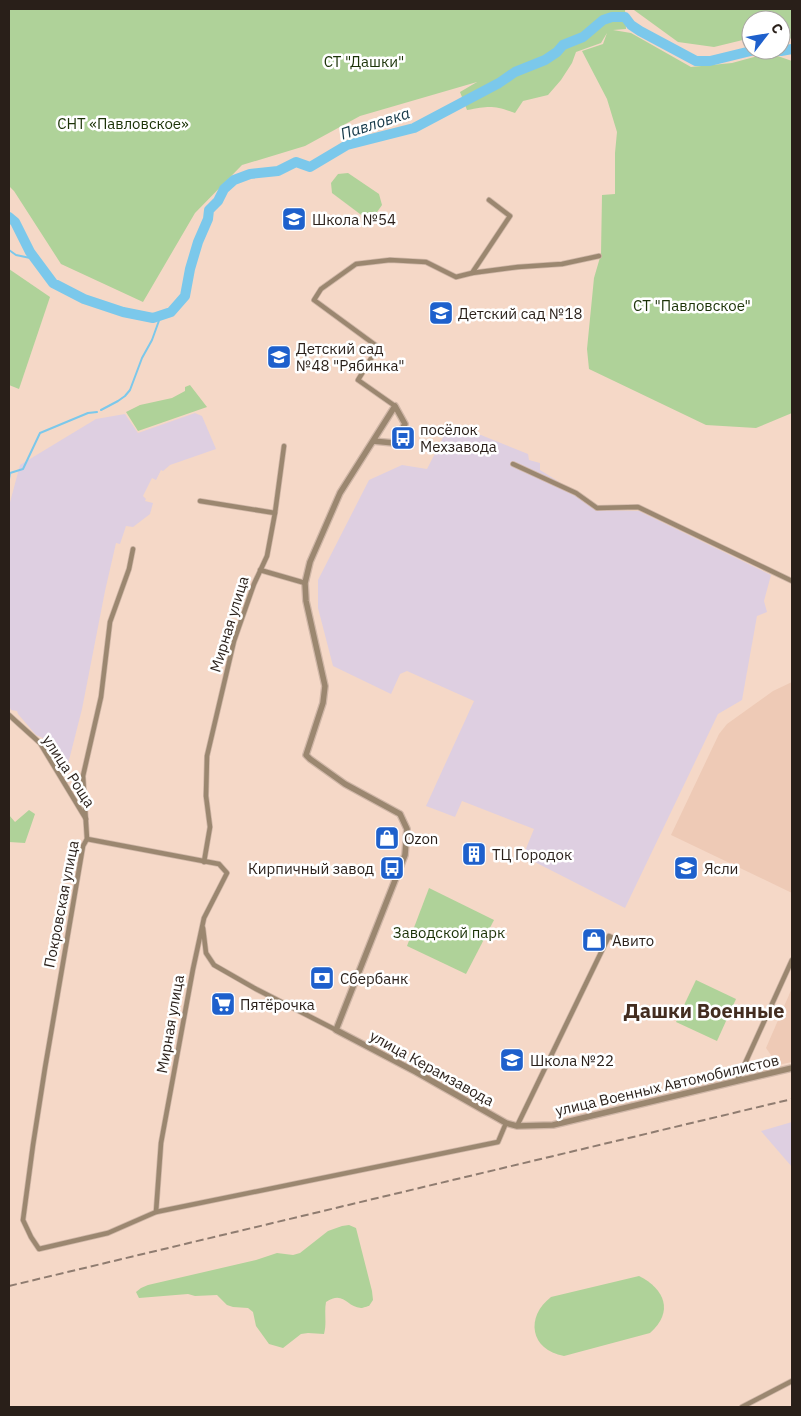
<svg xmlns="http://www.w3.org/2000/svg" width="801" height="1416" viewBox="0 0 801 1416" font-family="'IBM Plex Sans',sans-serif">
<style>
.built{fill:#eecab6}
.industrial{fill:#decfe1}
.green{fill:#afd299}
.lines{fill:none;stroke-linecap:round;stroke-linejoin:round}
.stream{stroke:#7bc8eb;stroke-width:2}
.river{stroke:#7bc8eb;stroke-width:10}
.minor-casing{stroke:#d0b7a8;stroke-width:6}
.tertiary-casing{stroke:#d0b7a8;stroke-width:8}
.minor{stroke:#9b8770;stroke-width:4.5}
.tertiary{stroke:#9b8770;stroke-width:5.5}
.rail{stroke:#8f7c70;stroke-width:2;stroke-dasharray:8 4;stroke-linecap:butt}
.labels{text-anchor:middle;dominant-baseline:central;stroke-width:5;stroke-linejoin:round;paint-order:stroke}
.park-label{font-size:15px;fill:#1c3308;stroke:#fff}
.poi-label{font-size:15px;fill:#291f19;stroke:#fff;text-anchor:start}
.street-label{font-size:15px;fill:#291f19;stroke:#fff}
.water-label{font-size:16px;font-style:italic;fill:#163949;stroke:#fff}
.district-label{font-size:20px;font-weight:bold;fill:#432d20;stroke:#fff}
</style>
<rect width="100%" height="100%" fill="#f5d8c7"/>
<!-- built -->
<g class="built">
<polygon points="792,682 792,893 671,835 719,734 727,724 773,691"/>
<polygon points="792,988 792,1062 778,1065 766,1048"/>
</g>
<!-- industrial -->
<g class="industrial">
<polygon points="195,413 202,416 216,449 170,465 163,471 161,470 156,480 152,478 143,496 146,499 145,501 153,503 150,514 133,527 126,526 120,544 116,543 105,591 82,709 67,768 62,767 46,743 47,740 36,735 18,714 17,711 11,710 9,706 9,506 20,465 96,419 125,414 138,433"/>
<polygon points="450,424 468,435 481,435 528,454 529,460 540,463 540,470 604,510 639,511 771,575 764,601 767,612 757,616 742,700 718,714 625,908 523,856 534,829 462,801 455,817 426,806 474,701 407,671 400,674 391,694 333,666 318,608 318,580 369,480 402,465 427,469"/>
<polygon points="792,1122 792,1167 761,1131"/>
</g>
<!-- green -->
<g class="green">
<path d="M 9,9 L 625,9 L 626,29 L 613,30 L 631,33 L 691,67 L 732,63 L 769,53 L 792,61 L 792,413 L 756,428 L 706,425 L 589,369 L 587,349 L 594,278 L 601,254 L 602,195 L 615,194 L 615,153 L 617,132 L 607,99 L 582,51 L 603,44 L 607,33 L 601,43 L 576,52 L 572,63 L 561,80 L 548,95 L 523,101 L 515,113 C 494,105 489,106 467,110 L 460,92 L 477,82 L 360,116 L 305,146 L 242,165 L 195,213 L 143,302 L 61,264 L 14,191 L 9,186 Z"/>
<polygon points="651,9 792,9 792,39 781,35 781,20 751,20 751,38 714,47 678,42 634,10"/>
<polygon points="348,173 379,194 382,205 375,215 364,217 332,193 331,183 338,174"/>
<polygon points="9,269 50,297 19,389 9,385"/>
<polygon points="190,385 207,407 138,431 126,412 140,405 172,398 185,391 185,387"/>
<polygon points="29,810 35,814 25,843 9,842 9,815 15,822"/>
<polygon points="429,888 494,920 466,974 407,946"/>
<polygon points="696,980 736,999 717,1041 676,1022"/>
<path d="M 349,1225 L 356,1228 L 372,1291 L 373,1300 L 369,1306 C 368,1306 363,1308 361,1308 C 346,1307 344,1290 326,1302 C 324,1313 327,1323 324,1334 L 308,1333 L 301,1334 L 283,1348 L 269,1344 L 256,1326 L 253,1312 L 248,1308 L 233,1307 L 227,1305 L 217,1295 L 195,1296 L 188,1294 L 139,1298 L 136,1292 L 141,1288 L 148,1285 L 256,1260 L 277,1253 L 293,1255 L 300,1253 L 328,1231 L 342,1226 Z"/>
<path d="M 639,1276 C 665,1289 674,1312 650,1333 L 564,1356 C 530,1350 525,1317 551,1297 Z"/>
</g>
<g class="lines">
<!-- stream -->
<g class="stream">
<polyline points="9,250 16,255 35,259"/>
<polyline points="101,410 118,401 125,396 130,390 142,358 152,340 161,315"/>
<polyline points="9,479 10,473 23,469 40,433 88,413 97,412"/>
</g>
<!-- river -->
<g class="river">
<polyline points="774,50 781,51 792,49"/>
<polyline points="9,217 15,222 30,252 53,283 84,299 123,312 153,318 171,312 185,296 190,269 198,242 208,219 209,210 218,201 224,189 234,180 250,174 278,171 296,162 310,167 347,145 414,128 499,83 515,72 545,60 557,52 563,45 583,37 603,20 612,17 625,17 631,25 640,31 696,61 710,61 755,50"/>
</g>
<defs>
<g id="minor">
<polyline points="472,273 518,267 562,264 599,256"/>
<polyline points="395,406 358,380 378,347 314,300 321,289 356,264 390,260 426,262 456,277 472,273 510,216 489,200"/>
<polyline points="513,464 576,493 597,508 638,507 792,581"/>
<polyline points="200,501 275,513"/>
<polyline points="133,549 129,569 110,622 101,697 83,776 87,839 83,846 45,1068 33,1145 23,1220 31,1237 39,1249 108,1233 156,1212 498,1142 506,1123"/>
<polyline points="260,570 305,583"/>
<polyline points="9,715 40,743 86,819"/>
<polyline points="87,839 219,864 227,873 204,918 193,969 161,1143 156,1212"/>
<polyline points="204,862 210,827 206,796 207,756 234,641 254,584 267,556 275,513 284,446"/>
<polyline points="203,928 206,953 214,965 256,989 336,1030"/>
<polyline points="737,1081 792,960"/>
<polyline points="517,1126 609,936 613,938"/>
<polyline points="742,1407 792,1381"/>
</g>
<polyline id="tertiary" points="373,441 394,443 405,424 395,406 340,493 310,562 305,583 306,601 325,686 323,703 306,755 310,759 345,784 400,814 407,829 405,855 336,1030 416,1072 506,1123 517,1126 553,1125 792,1068"/>
</defs>
<!-- minor casing -->
<use href="#minor" class="minor-casing"/>
<!-- tertiary casing -->
<use href="#tertiary" class="tertiary-casing"/>
<!-- minor -->
<use href="#minor" class="minor"/>
<!-- tertiary -->
<use href="#tertiary" class="tertiary"/>
<!-- rail -->
<polyline class="rail" points="9,1286 792,1099"/>
</g>
<!-- icons -->
<defs>
<symbol id="school-square" viewBox="-11 -11 22 22"><rect x="-9" y="-9" width="18" height="18" rx="4" fill="#1e60cc" stroke="#fff"/><path d="M0-5L7-2L0 1L-7-2ZM-4 1L0 2.5L4 1V4Q0 6-4 4Z" fill="#fff"/></symbol>
<symbol id="bus-square" viewBox="-11 -11 22 22"><rect x="-9" y="-9" width="18" height="18" rx="4" fill="#1e60cc" stroke="#fff"/><path d="M-5-6H5V4H4V6H2V4H-2V6H-4V4H-5ZM-3.5-4V0h7V-4ZM-3.5 1.2v1.5H-2V1.2ZM2 1.2v1.5H3.5V1.2Z" fill="#fff"/></symbol>
<symbol id="shop-square" viewBox="-11 -11 22 22"><rect x="-9" y="-9" width="18" height="18" rx="4" fill="#1e60cc" stroke="#fff"/><path d="M-5-2.5h2.3a2.7 3.5 0 0 1 5.4 0H5L5.5 6h-11ZM-1.5-2.5h3a1.5 2.3 0 0 0-3 0Z" fill="#fff"/></symbol>
<symbol id="building-square" viewBox="-11 -11 22 22"><rect x="-9" y="-9" width="18" height="18" rx="4" fill="#1e60cc" stroke="#fff"/><path d="M-4-6H4V6H1V3H-1V6H-4ZM-2.5-4.3h1.7v1.8h-1.7ZM.8-4.3h1.7v1.8H.8ZM-2.5-1h1.7V.8h-1.7ZM.8-1h1.7V.8H.8Z" fill="#fff"/></symbol>
<symbol id="bank-square" viewBox="-11 -11 22 22"><rect x="-9" y="-9" width="18" height="18" rx="4" fill="#1e60cc" stroke="#fff"/><path d="M-6-4H6V4H-6ZM0-2.3a2.3 2.3 0 1 0 0 4.6a2.3 2.3 0 1 0 0-4.6Z" fill="#fff"/></symbol>
<symbol id="supermarket-square" viewBox="-11 -11 22 22"><rect x="-9" y="-9" width="18" height="18" rx="4" fill="#1e60cc" stroke="#fff"/><path d="M-6-5.5h2.5l.6 2H6L4.5 2H-2.5L-4.4-4H-6ZM-1.5 3.2a1.3 1.3 0 1 0 .1 0ZM3 3.2a1.3 1.3 0 1 0 .1 0Z" fill="#fff"/></symbol>
</defs>
<g fill-rule="evenodd">
<use href="#school-square" x="280" y="205" width="28" height="28"/>
<use href="#school-square" x="427" y="299" width="28" height="28"/>
<use href="#school-square" x="265" y="343" width="28" height="28"/>
<use href="#bus-square" x="389" y="424" width="28" height="28"/>
<use href="#shop-square" x="373" y="824" width="28" height="28"/>
<use href="#building-square" x="460" y="840" width="28" height="28"/>
<use href="#bus-square" x="378" y="854" width="28" height="28"/>
<use href="#school-square" x="672" y="854" width="28" height="28"/>
<use href="#shop-square" x="580" y="926" width="28" height="28"/>
<use href="#bank-square" x="308" y="964" width="28" height="28"/>
<use href="#supermarket-square" x="209" y="990" width="28" height="28"/>
<use href="#school-square" x="498" y="1046" width="28" height="28"/>
</g>
<g class="labels">
<!-- park labels -->
<g class="park-label">
<text x="364" y="61">СТ "Дашки"</text>
<text x="123" y="123">СНТ «Павловское»</text>
<text x="692" y="305">СТ "Павловское"</text>
<text x="449" y="932">Заводской парк</text>
</g>
<!-- poi labels -->
<g class="poi-label">
<text x="312" y="219">Школа №54</text>
<text x="458" y="313">Детский сад №18</text>
<text x="296" y="348">Детский сад<tspan x="296" dy="17">№48 "Рябинка"</tspan></text>
<text x="420" y="429">посёлок<tspan x="420" dy="17">Мехзавода</tspan></text>
<text x="404" y="838">Ozon</text>
<text x="492" y="854">ТЦ Городок</text>
<text x="374" y="868" text-anchor="end">Кирпичный завод</text>
<text x="704" y="868">Ясли</text>
<text x="612" y="940">Авито</text>
<text x="340" y="978">Сбербанк</text>
<text x="240" y="1004">Пятёрочка</text>
<text x="530" y="1060">Школа №22</text>
</g>
<!-- street labels -->
<g class="street-label">
<text transform="translate(229 624) rotate(-73)">Мирная улица</text>
<text transform="translate(69 771) rotate(57)">улица Роща</text>
<text transform="translate(61 904) rotate(-79)">Покровская улица</text>
<text transform="translate(170 1024) rotate(-80)">Мирная улица</text>
<text transform="translate(432 1068) rotate(29)">улица Керамзавода</text>
<text transform="translate(667 1085) rotate(-13)">улица Военных Автомобилистов</text>
</g>
<!-- water labels -->
<g class="water-label">
<text transform="translate(375 123) rotate(-18)">Павловка</text>
</g>
<!-- district labels -->
<g class="district-label">
<text x="704" y="1010">Дашки Военные</text>
</g>
</g>
<!-- border -->
<rect width="801" height="1416" fill="none" stroke="#291f19" stroke-width="20"/>
<!-- north arrow -->
<g transform="translate(766 35) rotate(59)"><circle r="24" fill="#ffffff" stroke="#a9a5a3"/>
<path d="M0-4L9 19L0 12L-9 19Z" fill="#1e60cc"/>
<text y="-8" font-size="14" font-weight="bold" text-anchor="middle" fill="#291f19">С</text>
</g>
</svg>
